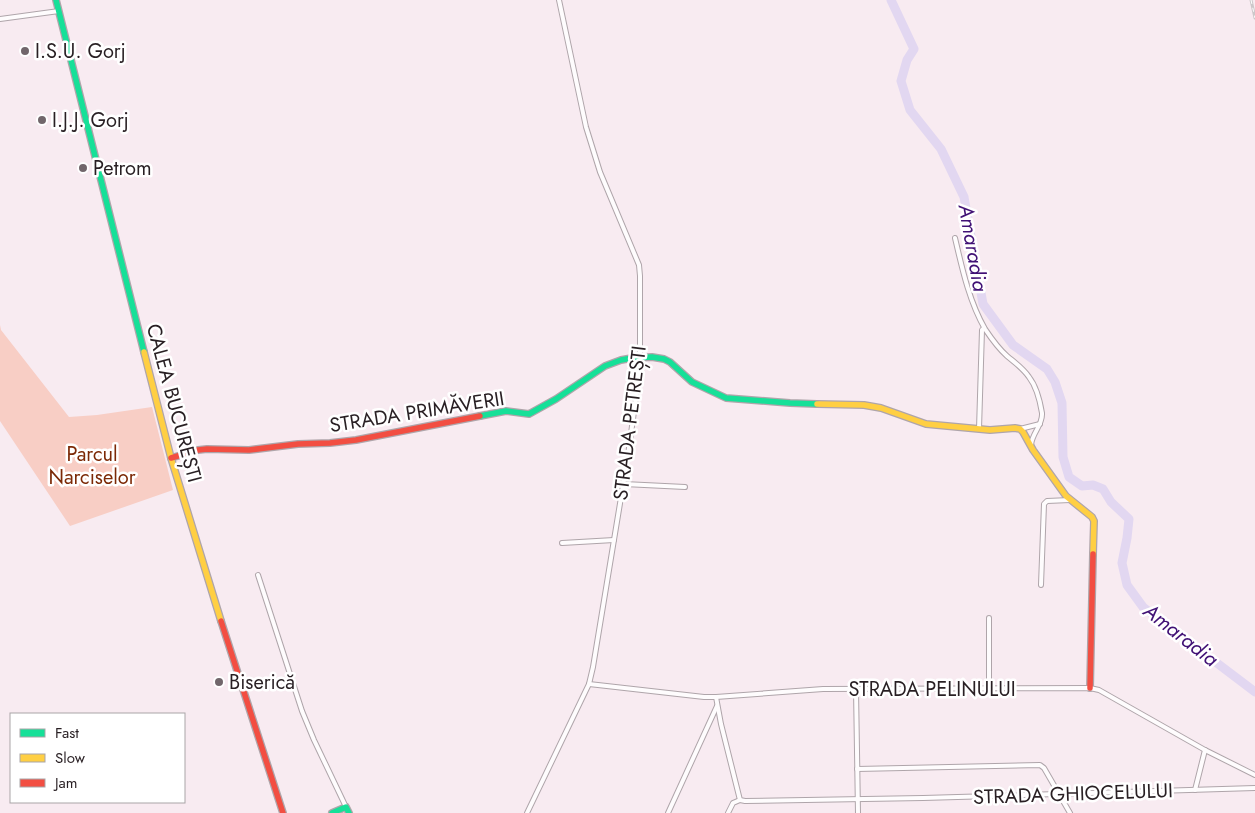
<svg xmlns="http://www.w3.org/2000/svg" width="1255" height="813" viewBox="0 0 1255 813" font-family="Jost,sans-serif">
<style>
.green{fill:#f8cec5}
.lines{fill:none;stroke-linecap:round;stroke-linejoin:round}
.river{stroke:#e2d7f1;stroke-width:9}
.street-casing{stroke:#afa5aa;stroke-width:6}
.fast-casing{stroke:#afa5aa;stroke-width:8}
.slow-casing{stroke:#afa5aa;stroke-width:8}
.jam-casing{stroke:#afa5aa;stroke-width:8}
.street{stroke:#fefcfd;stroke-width:4}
.fast{stroke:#16e098;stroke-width:5.5}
.slow{stroke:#ffcf43;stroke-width:5.5}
.jam{stroke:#f24e42;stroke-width:5.5}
.rail-casing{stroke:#ccc8ca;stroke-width:3}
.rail{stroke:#fff;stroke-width:1;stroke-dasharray:4;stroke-linecap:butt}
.poi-dot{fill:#71666b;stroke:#fff;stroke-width:2}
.labels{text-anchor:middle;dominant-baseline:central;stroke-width:5;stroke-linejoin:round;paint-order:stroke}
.poi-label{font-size:20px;fill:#281f23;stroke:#fff;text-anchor:start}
.street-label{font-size:20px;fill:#281f23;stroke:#fff}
.park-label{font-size:20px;fill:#7c2906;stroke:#fff}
.water-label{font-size:21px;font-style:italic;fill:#401175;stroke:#fff}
</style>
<rect width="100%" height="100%" fill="#f8ebf1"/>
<!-- green -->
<polygon class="green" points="0,325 1,330 69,417 97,415 152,407 173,490 70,526 0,421"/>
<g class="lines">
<!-- river -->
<polyline class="river" points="891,0 914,49 907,60 901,81 910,110 941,149 964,197 983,304 1013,345 1047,369 1055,382 1062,403 1063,457 1069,477 1082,486 1093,485 1103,489 1111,502 1129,519 1127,538 1122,563 1127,585 1143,607 1255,692"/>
<defs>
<g id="street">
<polyline points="0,19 59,11"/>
<path d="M 955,238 C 962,268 969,301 985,329 C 991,338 998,348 1007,356 C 1014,362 1023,368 1029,377 C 1036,386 1040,401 1042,413 C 1043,425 1032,433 1031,445"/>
<polyline points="979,429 982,330 984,328"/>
<polyline points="1020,429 1040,424"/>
<polyline points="624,484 685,487"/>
<polyline points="562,543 614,540"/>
<polyline points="258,575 302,711 314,740 346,807"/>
<polyline points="1041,585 1044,504 1047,501 1070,500"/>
<polyline points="589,684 704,697 716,697 823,689 1090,688 1099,690 1205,750 1255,775"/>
<polyline points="856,689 858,813"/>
<polyline points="989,689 989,618"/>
<polyline points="716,697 721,724 740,800 745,801 923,798 1255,788"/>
<polyline points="857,769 1040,765 1044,768 1070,813"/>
<polyline points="1195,790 1205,750"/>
<polyline points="527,813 589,684 593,667 628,455 638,383 640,357 640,276 639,265 600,172 586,127 559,0"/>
<polyline points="668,813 717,706"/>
<polyline points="728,813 733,803 740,800"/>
</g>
<g id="fast">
<polyline points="56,0 144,352"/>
<polyline points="480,416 506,411 529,414 556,399 605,366 621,360 632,358 652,357 664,359 670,362 692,382 726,398 790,403 817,404"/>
<polyline points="332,813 346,807 349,813"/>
</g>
<g id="slow">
<polyline points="144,352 171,458 221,621"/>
<polyline points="817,404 864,405 881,408 926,424 990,430 1015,428 1020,429 1023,432 1033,450 1066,496 1092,517 1094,521 1093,554"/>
</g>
<g id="jam">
<polyline points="171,458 198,450 207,449 249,450 298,444 330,443 356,440 480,416"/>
<polyline points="221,621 283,813"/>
<polyline points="1090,688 1093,554"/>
</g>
</defs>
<!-- street casing -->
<use href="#street" class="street-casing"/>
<!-- fast casing -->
<use href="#fast" class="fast-casing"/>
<!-- slow casing -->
<use href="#slow" class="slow-casing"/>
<!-- jam casing -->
<use href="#jam" class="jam-casing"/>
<!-- street -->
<use href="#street" class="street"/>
<!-- fast -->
<use href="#fast" class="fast"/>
<!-- slow -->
<use href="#slow" class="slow"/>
<!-- jam -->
<use href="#jam" class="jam"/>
<defs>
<polyline id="rail" points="1251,0 1255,18"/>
</defs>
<!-- rail casing -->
<use href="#rail" class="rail-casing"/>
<!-- rail -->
<use href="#rail" class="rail"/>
</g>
<!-- markers -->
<g class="poi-dot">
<circle cx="25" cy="51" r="5"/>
<circle cx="42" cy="120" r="5"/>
<circle cx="83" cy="168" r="5"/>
<circle cx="219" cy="682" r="5"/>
</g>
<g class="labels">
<!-- poi labels -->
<g class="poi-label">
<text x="35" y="51">I.S.U. Gorj</text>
<text x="52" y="120">I.J.J. Gorj</text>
<text x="93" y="168">Petrom</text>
<text x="229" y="682">Biserică</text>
</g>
<!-- street labels -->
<g class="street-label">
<text transform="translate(174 403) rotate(75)">CALEA BUCUREȘTI</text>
<text transform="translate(417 412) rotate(-9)">STRADA PRIMĂVERII</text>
<text transform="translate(630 423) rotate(-83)">STRADA PETREȘTI</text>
<text x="932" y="689">STRADA PELINULUI</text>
<text transform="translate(1073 794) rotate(-2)">STRADA GHIOCELULUI</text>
</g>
<!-- park labels -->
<g class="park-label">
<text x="92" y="454">Parcul<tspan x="92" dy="23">Narciselor</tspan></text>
</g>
<!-- water labels -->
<g class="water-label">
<text transform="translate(973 248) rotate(80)">Amaradia</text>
<text transform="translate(1181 635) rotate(38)">Amaradia</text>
</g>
</g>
<!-- legend -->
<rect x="10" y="713" width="175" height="90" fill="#ffffff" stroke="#a9a5a7"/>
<rect x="20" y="729" width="25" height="8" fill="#16e098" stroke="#a9a5a7"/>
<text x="55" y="738" font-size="15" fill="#281f23">Fast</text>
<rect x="20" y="754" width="25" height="8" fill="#ffcf43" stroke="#a9a5a7"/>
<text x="55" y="763" font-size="15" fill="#281f23">Slow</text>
<rect x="20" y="779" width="25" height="8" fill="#f24e42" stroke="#a9a5a7"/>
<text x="55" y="788" font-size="15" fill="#281f23">Jam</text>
</svg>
